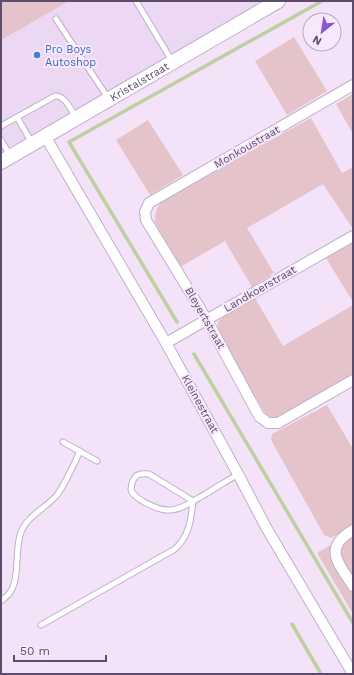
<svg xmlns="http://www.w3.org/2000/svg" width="354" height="675" viewBox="0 0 354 675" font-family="'Work Sans',sans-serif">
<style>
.residential{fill:#edd8f4}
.green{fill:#e4c4ca}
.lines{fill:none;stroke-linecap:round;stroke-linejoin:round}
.stream{stroke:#bfcfa2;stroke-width:3.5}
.lane-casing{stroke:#c0aeca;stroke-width:7}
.street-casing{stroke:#c0aeca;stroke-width:12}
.secondary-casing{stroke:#c3aece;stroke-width:16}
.lane{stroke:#fff;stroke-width:5}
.street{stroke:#fff;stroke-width:10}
.secondary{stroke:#fff;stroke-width:14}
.shop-dot{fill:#3f7fe0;stroke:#f8e8fc;stroke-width:1.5}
.labels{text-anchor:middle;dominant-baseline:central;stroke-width:4;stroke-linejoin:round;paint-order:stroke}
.shop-label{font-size:11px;fill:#366cbe;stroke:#f8e8fc;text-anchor:start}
.street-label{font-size:11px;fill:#5e4c6d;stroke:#f8e8fc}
</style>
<rect width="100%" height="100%" fill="#f4e3f8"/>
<!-- residential -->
<polygon class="residential" points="1,1 268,1 1,152"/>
<!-- green -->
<g class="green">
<polygon points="1,1 69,1 1,40"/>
<polygon points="294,37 327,91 287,115 255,61"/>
<polygon points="353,94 353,134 336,104"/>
<path d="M 311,118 L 342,173 L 353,167 L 353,229 L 323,184 L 247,228 L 274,273 L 252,287 L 225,241 L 180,267 L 155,222 C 155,212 156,208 163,200 Z"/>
<polygon points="148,120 183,175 150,195 116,140"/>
<polygon points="353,242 353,302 326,258"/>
<polygon points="255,298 283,346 353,305 353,378 288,417 273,419 264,412 218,331 218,322 224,316"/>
<polygon points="327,405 353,449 353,525 331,538 324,535 271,440 272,434"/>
<polygon points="353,532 353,614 317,553"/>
</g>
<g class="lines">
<!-- stream -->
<g class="stream">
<polyline points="177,322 69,142 322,1"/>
<polyline points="194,354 353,623"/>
<polyline points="292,624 321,674"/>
</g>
<defs>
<g id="lane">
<polyline points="136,1 172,61"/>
<polyline points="56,19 108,98"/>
<polyline points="17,117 32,143"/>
<path d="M 1,126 L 55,96 C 65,95 71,110 76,118"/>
<polyline points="1,140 10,156"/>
<polyline points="63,442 97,461"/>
<path d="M 193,501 L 149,474 C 140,473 135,474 132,483 C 132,484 131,488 131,489 C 132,495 139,499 144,502 C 152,506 161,511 170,510 C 182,510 194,500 204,495 C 215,488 227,481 238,474"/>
<path d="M 1,601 C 3,599 6,597 8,595 C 21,581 14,550 21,532 C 27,516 46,508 57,495 C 67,481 73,466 80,451"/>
<path d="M 41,625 L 175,549 C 190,535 191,519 193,501"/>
</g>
<g id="street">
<polyline points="353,85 149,203 145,212 146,220 207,320 259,416 268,423 278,423 353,380"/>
<polyline points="45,136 166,343 238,474 267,529 353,674"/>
<polyline points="166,343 353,236"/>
<path d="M 353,530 C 322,548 339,564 353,586"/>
</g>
<g id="secondary">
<path id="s1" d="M 1,162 L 278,1"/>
</g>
</defs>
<!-- lane casing -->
<use href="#lane" class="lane-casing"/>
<!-- street casing -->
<use href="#street" class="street-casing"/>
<!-- secondary casing -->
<use href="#secondary" class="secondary-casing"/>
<!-- lane -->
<use href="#lane" class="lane"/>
<!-- street -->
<use href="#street" class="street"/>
<!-- secondary -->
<use href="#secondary" class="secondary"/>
</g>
<!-- markers -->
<circle class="shop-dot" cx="37" cy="55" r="4"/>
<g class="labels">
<!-- shop labels -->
<g class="shop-label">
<text x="45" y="49">Pro Boys<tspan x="45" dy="13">Autoshop</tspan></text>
</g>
<!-- street labels -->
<g class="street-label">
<text stroke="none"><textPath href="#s1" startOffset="160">Kristalstraat</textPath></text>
<text transform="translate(247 147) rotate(-30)">Monkoustraat</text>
<text transform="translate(260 289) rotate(-30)">Landkoerstraat</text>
<text transform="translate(205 318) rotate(60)">Bleyertstraat</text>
<text transform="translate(200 404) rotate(61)">Kleinestraat</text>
</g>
</g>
<!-- border -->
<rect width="354" height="675" fill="none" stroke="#5e4c6d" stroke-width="4"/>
<!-- north arrow -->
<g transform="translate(322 32) rotate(210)"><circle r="19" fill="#f8e8fc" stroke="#baaac3"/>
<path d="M0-3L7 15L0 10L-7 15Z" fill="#8b57d3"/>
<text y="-6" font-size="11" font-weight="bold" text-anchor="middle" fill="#5e4c6d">N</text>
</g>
<!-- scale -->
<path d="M14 655v6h92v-6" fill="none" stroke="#5e4c6d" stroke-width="2"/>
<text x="20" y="655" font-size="12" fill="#5e4c6d" stroke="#f8e8fc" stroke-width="3" paint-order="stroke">50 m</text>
</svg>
